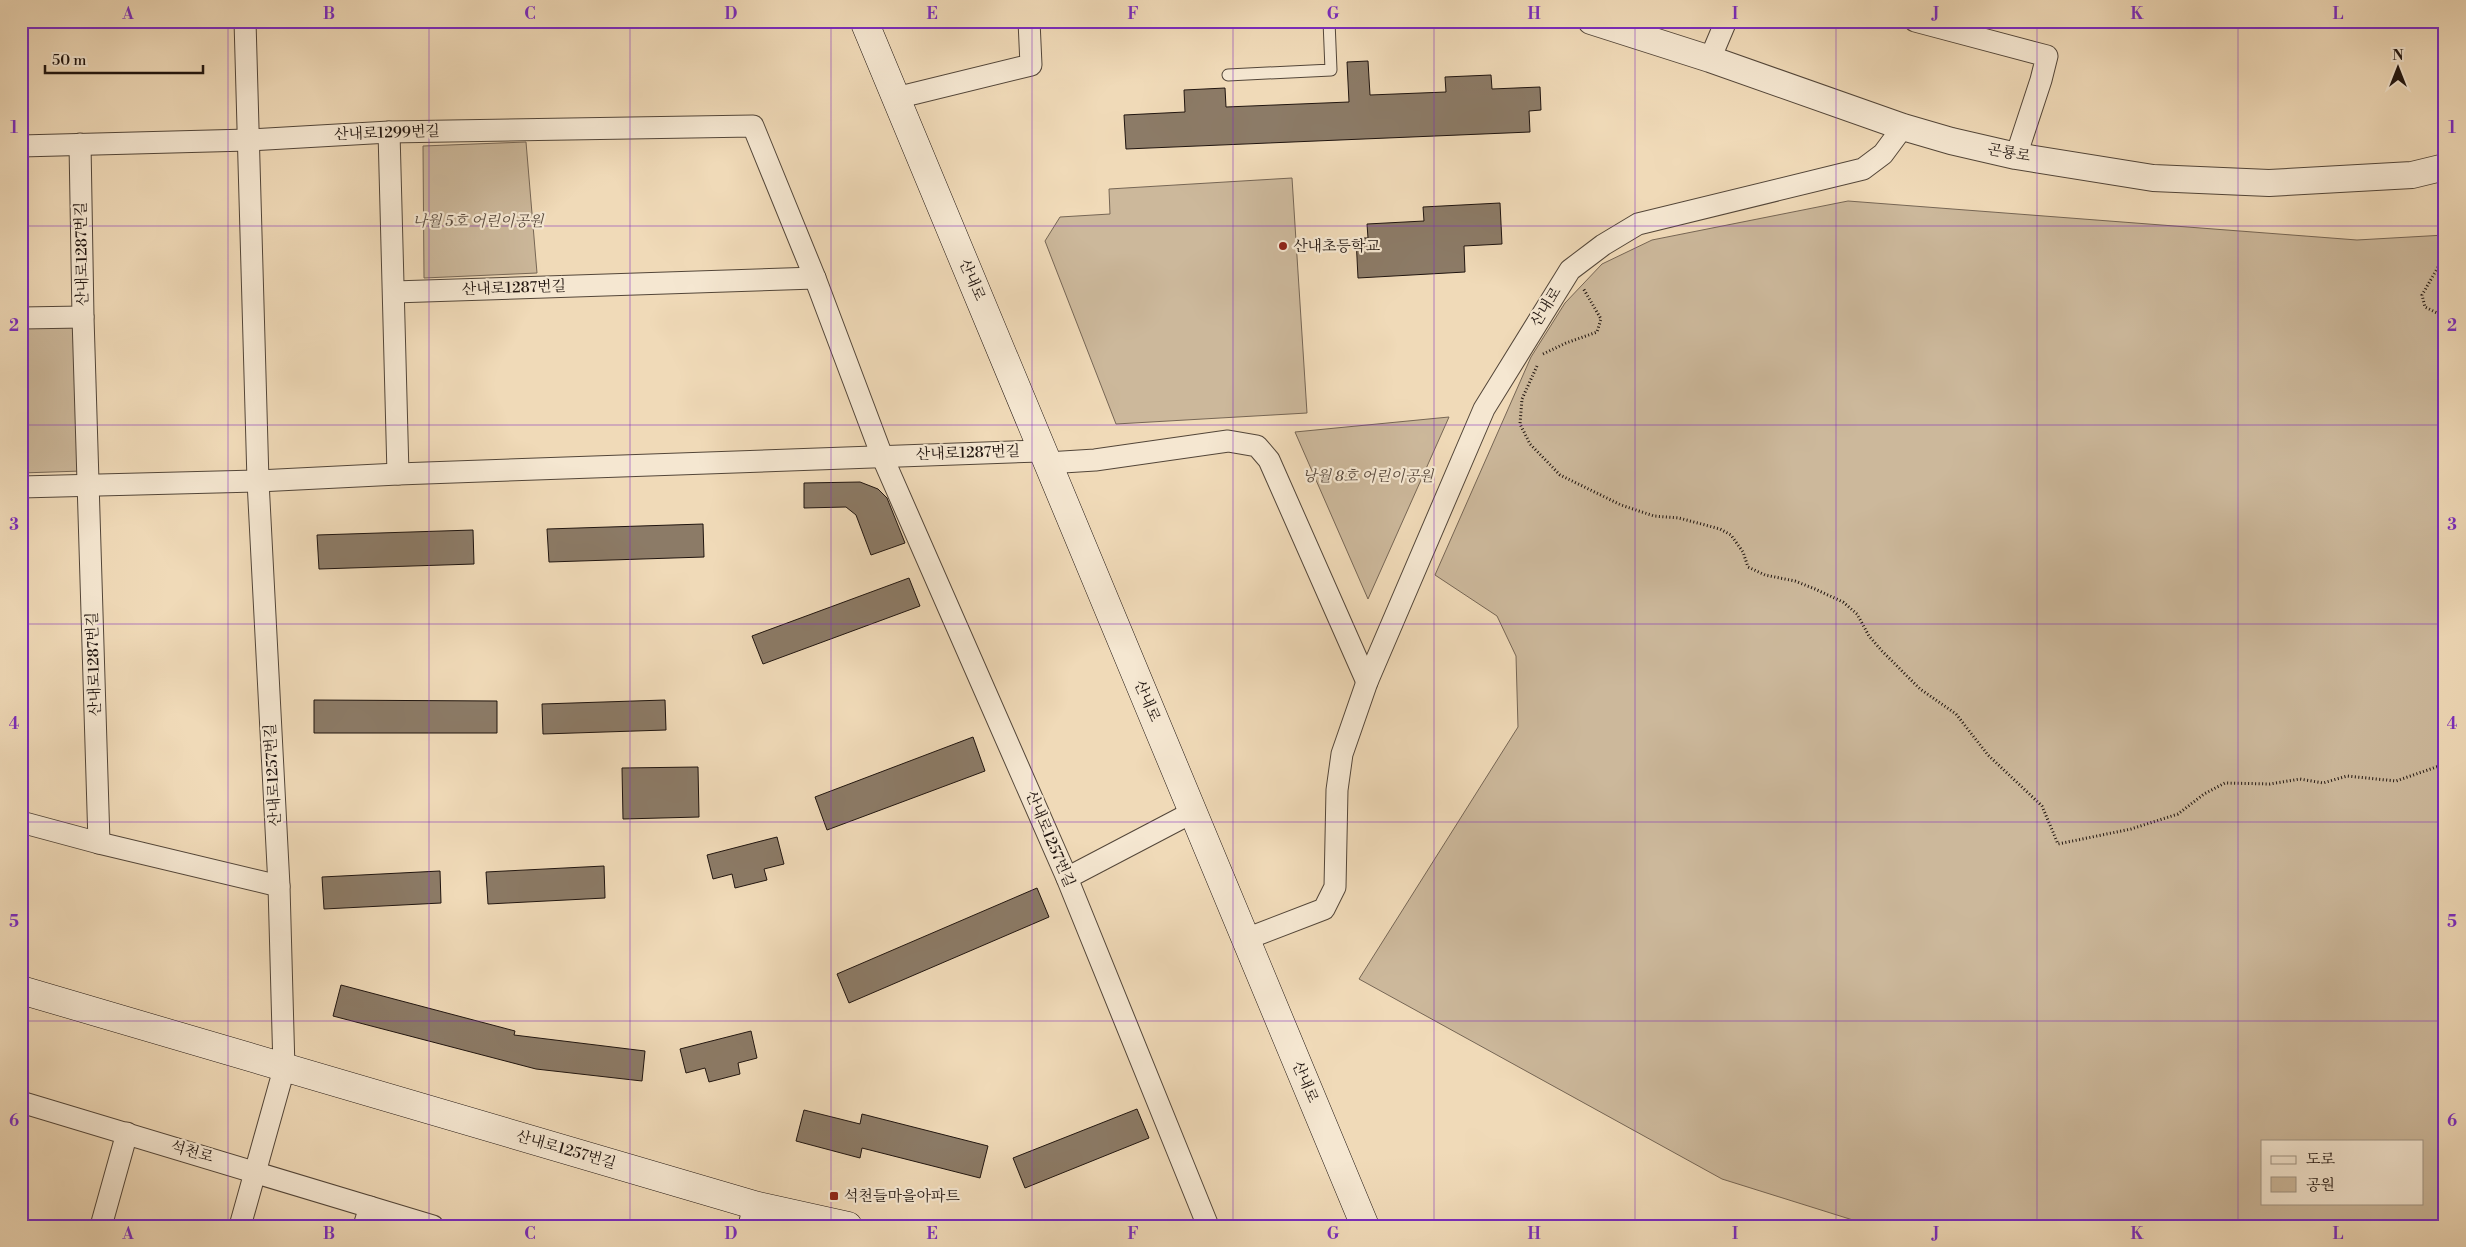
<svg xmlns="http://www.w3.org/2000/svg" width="2466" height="1247" viewBox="0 0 2466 1247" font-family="'Libre Bodoni','Noto Serif KR',serif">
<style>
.green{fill:#ccb89b;stroke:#766655;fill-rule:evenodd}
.building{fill:#8c7b67;stroke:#1f140f}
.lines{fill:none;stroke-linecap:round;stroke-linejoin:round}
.service-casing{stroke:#534639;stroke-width:13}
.minor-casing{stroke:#534639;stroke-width:23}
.tertiary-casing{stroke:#534639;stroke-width:28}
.secondary-casing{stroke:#1f140f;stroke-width:29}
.path{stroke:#1f140f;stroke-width:3;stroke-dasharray:1 2.5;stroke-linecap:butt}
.service{stroke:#f5e7d1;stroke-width:11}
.minor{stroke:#f5e7d1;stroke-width:21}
.tertiary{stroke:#f5e7d1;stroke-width:26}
.secondary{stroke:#f5e7d1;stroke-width:28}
.grid{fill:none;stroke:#7b2cbf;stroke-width:1;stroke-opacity:0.55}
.poi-dot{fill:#8f2418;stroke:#f5e7d1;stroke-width:2}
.labels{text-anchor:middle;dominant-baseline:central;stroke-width:4.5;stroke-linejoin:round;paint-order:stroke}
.street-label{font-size:15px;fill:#1f140f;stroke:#f5e7d1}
.park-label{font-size:15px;font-style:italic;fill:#5c4d40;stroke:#f5e7d1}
.poi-label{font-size:15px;fill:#1f140f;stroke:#f5e7d1;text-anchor:start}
.neatline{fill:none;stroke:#7b2cbf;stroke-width:2}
.grid-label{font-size:16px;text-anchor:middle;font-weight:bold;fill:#7b2cbf}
</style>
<rect width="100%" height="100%" fill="#f0dab8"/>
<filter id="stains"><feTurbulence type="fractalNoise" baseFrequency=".004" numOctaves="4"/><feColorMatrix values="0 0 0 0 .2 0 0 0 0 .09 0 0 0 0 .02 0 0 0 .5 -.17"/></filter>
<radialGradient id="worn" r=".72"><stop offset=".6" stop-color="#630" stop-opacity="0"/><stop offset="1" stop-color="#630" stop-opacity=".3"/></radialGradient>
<!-- green -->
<g class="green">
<polygon points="526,142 537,273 424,278 423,146"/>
<polygon points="1292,178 1307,413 1116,424 1045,241 1060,217 1110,214 1109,189"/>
<path d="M 1848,201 L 2357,240 L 2445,235 L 2445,1226 L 1872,1226 L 1722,1179 L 1359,979 L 1518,727 L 1516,656 L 1497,616 L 1435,575 L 1531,357 L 1565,303 L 1602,264 L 1652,240 ZM 2262,1141 L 2422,1141 L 2422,1203 L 2262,1203 Z"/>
<polygon points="78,321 82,471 21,473 21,322"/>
<polygon points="1449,417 1368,599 1295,432"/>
</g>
<!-- building -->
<g class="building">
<polygon points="1368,61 1370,95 1446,92 1445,77 1491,75 1492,89 1540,87 1541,110 1529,111 1530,132 1126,149 1124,115 1185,112 1184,90 1225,88 1226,107 1349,102 1347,62"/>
<polygon points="1500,203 1502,244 1464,246 1465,272 1358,278 1356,238 1368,238 1367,224 1424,221 1423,207"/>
<polygon points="860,482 878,489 887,498 905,543 871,555 856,515 846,507 804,508 804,483"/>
<polygon points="703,524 704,557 549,562 547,529"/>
<polygon points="473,530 474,564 319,569 317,535"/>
<polygon points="909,578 920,606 763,664 752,636"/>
<polygon points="314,700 497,701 497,733 314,733"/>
<polygon points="665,700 666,730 543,734 542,704"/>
<polygon points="973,737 985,771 827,830 815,797"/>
<polygon points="698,767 699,817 623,819 622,768"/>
<polygon points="777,837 784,864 764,869 767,880 735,888 732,874 713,879 707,855"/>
<polygon points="604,866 605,898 488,904 486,872"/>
<polygon points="440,871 441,903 324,909 322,877"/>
<polygon points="1037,888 1049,917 849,1003 837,974"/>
<polygon points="341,985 515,1031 514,1035 645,1051 642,1081 536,1069 333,1016"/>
<polygon points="751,1031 757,1058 738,1063 740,1074 709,1082 705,1068 686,1073 680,1049"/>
<polygon points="1137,1109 1149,1138 1025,1188 1013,1158"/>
<polygon points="804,1110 860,1124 862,1114 988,1146 980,1178 862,1148 860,1158 796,1141"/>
</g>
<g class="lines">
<defs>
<polyline id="service" points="1228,75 1331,70 1329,21"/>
<g id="minor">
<polyline points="1915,21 2047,56 2041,80 2016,156"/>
<polyline points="1710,59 1726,21"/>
<polyline points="896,98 1031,65 1029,21"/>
<polyline points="389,132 398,474"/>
<polyline points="80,144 83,317 99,843"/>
<polyline points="21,146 248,140 389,132 753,126 815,278 882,456 1067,878 1208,1226"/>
<polyline points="394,292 815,278"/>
<polyline points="21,318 83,317"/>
<polyline points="21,487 258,481 398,474 1040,451 1047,463 1095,460 1228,441 1257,446 1269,460 1367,682"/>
<polyline points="21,822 99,843 279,886"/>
<polyline points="1067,878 1193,812"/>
<polyline points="1246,939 1324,909 1335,887 1337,790 1342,754 1367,682 1484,409 1570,270 1603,245 1638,224 1863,169 1883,154 1903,127"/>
<polyline points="21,1102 433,1226"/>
<polyline points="101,1226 127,1133"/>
<polyline points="240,1226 284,1069 279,886 258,481 245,21"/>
<polyline points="364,1226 370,1207"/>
<polyline points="749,1226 754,1205"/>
</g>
<polyline id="tertiary" points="1591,21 1710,59 1903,127 1951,141 2016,156 2153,178 2269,183 2412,175 2445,167"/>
<g id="secondary">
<polyline points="864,21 1365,1226"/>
<polyline points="21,990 754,1205 848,1226"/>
</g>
</defs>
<!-- service casing -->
<use href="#service" class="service-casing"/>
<!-- minor casing -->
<use href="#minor" class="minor-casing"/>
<!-- tertiary casing -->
<use href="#tertiary" class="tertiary-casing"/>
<!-- secondary casing -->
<use href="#secondary" class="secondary-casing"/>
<!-- path -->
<g class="path">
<polyline points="2445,255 2422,295 2425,307 2445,317"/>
<polyline points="1543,354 1566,343 1597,332 1601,319 1583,288"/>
<polyline points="1537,366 1522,399 1520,424 1530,444 1560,475 1621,505 1654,516 1679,518 1720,529 1731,535 1743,552 1748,567 1765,575 1795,581 1815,589 1843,602 1857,614 1869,636 1882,651 1920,689 1956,714 1988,755 2042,806 2058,844 2131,829 2178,814 2204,794 2225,783 2270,784 2300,779 2323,783 2347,776 2396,781 2445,764"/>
</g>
<!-- service -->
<use href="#service" class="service"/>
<!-- minor -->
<use href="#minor" class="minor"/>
<!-- tertiary -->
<use href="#tertiary" class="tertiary"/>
<!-- secondary -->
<use href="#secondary" class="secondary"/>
</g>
<!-- grid -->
<path class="grid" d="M 228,21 L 228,1226M 429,21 L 429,1226M 630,21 L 630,1226M 831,21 L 831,1226M 1032,21 L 1032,1226M 1233,21 L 1233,1226M 1434,21 L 1434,1226M 1635,21 L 1635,1226M 1836,21 L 1836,1226M 2037,21 L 2037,1226M 2238,21 L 2238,1226M 21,226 L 2445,226M 21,425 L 2445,425M 21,624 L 2445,624M 21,822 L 2445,822M 21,1021 L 2445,1021"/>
<!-- markers -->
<g class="poi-dot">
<circle cx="1283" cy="246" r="5"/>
<rect x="829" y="1191" width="10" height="10" rx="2.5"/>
</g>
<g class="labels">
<!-- street labels -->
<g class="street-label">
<text transform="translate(387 133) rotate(-2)">산내로1299번길</text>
<text transform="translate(2009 153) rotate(10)">곤룡로</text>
<text transform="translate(82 254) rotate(-91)">산내로1287번길</text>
<text transform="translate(972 280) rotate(67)">산내로</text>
<text transform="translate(514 288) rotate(-2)">산내로1287번길</text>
<text transform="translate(1546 307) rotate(-58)">산내로</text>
<text transform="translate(968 453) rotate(-2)">산내로1287번길</text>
<text transform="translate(94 664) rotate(-92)">산내로1287번길</text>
<text transform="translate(1147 701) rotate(67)">산내로</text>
<text transform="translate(273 775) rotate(-93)">산내로1257번길</text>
<text transform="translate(1050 839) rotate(67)">산내로1257번길</text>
<text transform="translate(1305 1082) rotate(67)">산내로</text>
<text transform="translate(566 1150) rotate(16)">산내로1257번길</text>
<text transform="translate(192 1152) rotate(16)">석천로</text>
</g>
<!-- park labels -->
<g class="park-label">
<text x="478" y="221">나월 5호 어린이공원</text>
<text x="1368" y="476">낭월 8호 어린이공원</text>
</g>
<!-- poi labels -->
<g class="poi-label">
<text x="1293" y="246">산내초등학교</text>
<text x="844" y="1196">석천들마을아파트</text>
</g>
</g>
<!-- margin -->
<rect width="2466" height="1247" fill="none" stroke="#f0dab8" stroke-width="55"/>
<!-- legend -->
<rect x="2261" y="1140" width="162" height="65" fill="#f5e7d1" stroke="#9f9383"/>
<rect x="2271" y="1156" width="25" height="8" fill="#f5e7d1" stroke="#9f9383"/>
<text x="2306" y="1164" font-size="15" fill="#1f140f">도로</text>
<rect x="2271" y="1177" width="25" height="15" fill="#ccb89b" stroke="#9f9383"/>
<text x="2306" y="1190" font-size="15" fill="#1f140f">공원</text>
<!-- north arrow -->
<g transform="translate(2398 68)" stroke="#f5e7d1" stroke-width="4" paint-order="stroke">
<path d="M0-4L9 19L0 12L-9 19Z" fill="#1f140f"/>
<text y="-8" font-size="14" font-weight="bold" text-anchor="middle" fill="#1f140f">N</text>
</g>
<!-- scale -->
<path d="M45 65v8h158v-8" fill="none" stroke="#1f140f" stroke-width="2.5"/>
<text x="52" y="65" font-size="15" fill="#1f140f" stroke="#f5e7d1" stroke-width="4" paint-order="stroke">50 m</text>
<rect x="28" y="28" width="2410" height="1192" class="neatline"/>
<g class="grid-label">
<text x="128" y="19">A</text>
<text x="329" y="19">B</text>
<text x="530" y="19">C</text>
<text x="731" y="19">D</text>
<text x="932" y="19">E</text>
<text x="1133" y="19">F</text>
<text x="1333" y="19">G</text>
<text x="1534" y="19">H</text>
<text x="1735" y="19">I</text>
<text x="1936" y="19">J</text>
<text x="2137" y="19">K</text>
<text x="2338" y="19">L</text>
<text x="14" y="133">1</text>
<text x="2452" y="133">1</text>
<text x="14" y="331">2</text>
<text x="2452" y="331">2</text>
<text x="14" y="530">3</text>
<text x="2452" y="530">3</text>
<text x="14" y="729">4</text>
<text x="2452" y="729">4</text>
<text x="14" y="927">5</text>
<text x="2452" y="927">5</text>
<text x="14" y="1126">6</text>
<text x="2452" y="1126">6</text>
<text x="128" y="1239">A</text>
<text x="329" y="1239">B</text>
<text x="530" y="1239">C</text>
<text x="731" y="1239">D</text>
<text x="932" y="1239">E</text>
<text x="1133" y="1239">F</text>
<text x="1333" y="1239">G</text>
<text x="1534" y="1239">H</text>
<text x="1735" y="1239">I</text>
<text x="1936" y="1239">J</text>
<text x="2137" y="1239">K</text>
<text x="2338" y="1239">L</text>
</g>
<rect width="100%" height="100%" filter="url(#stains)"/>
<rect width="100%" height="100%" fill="url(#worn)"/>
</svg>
